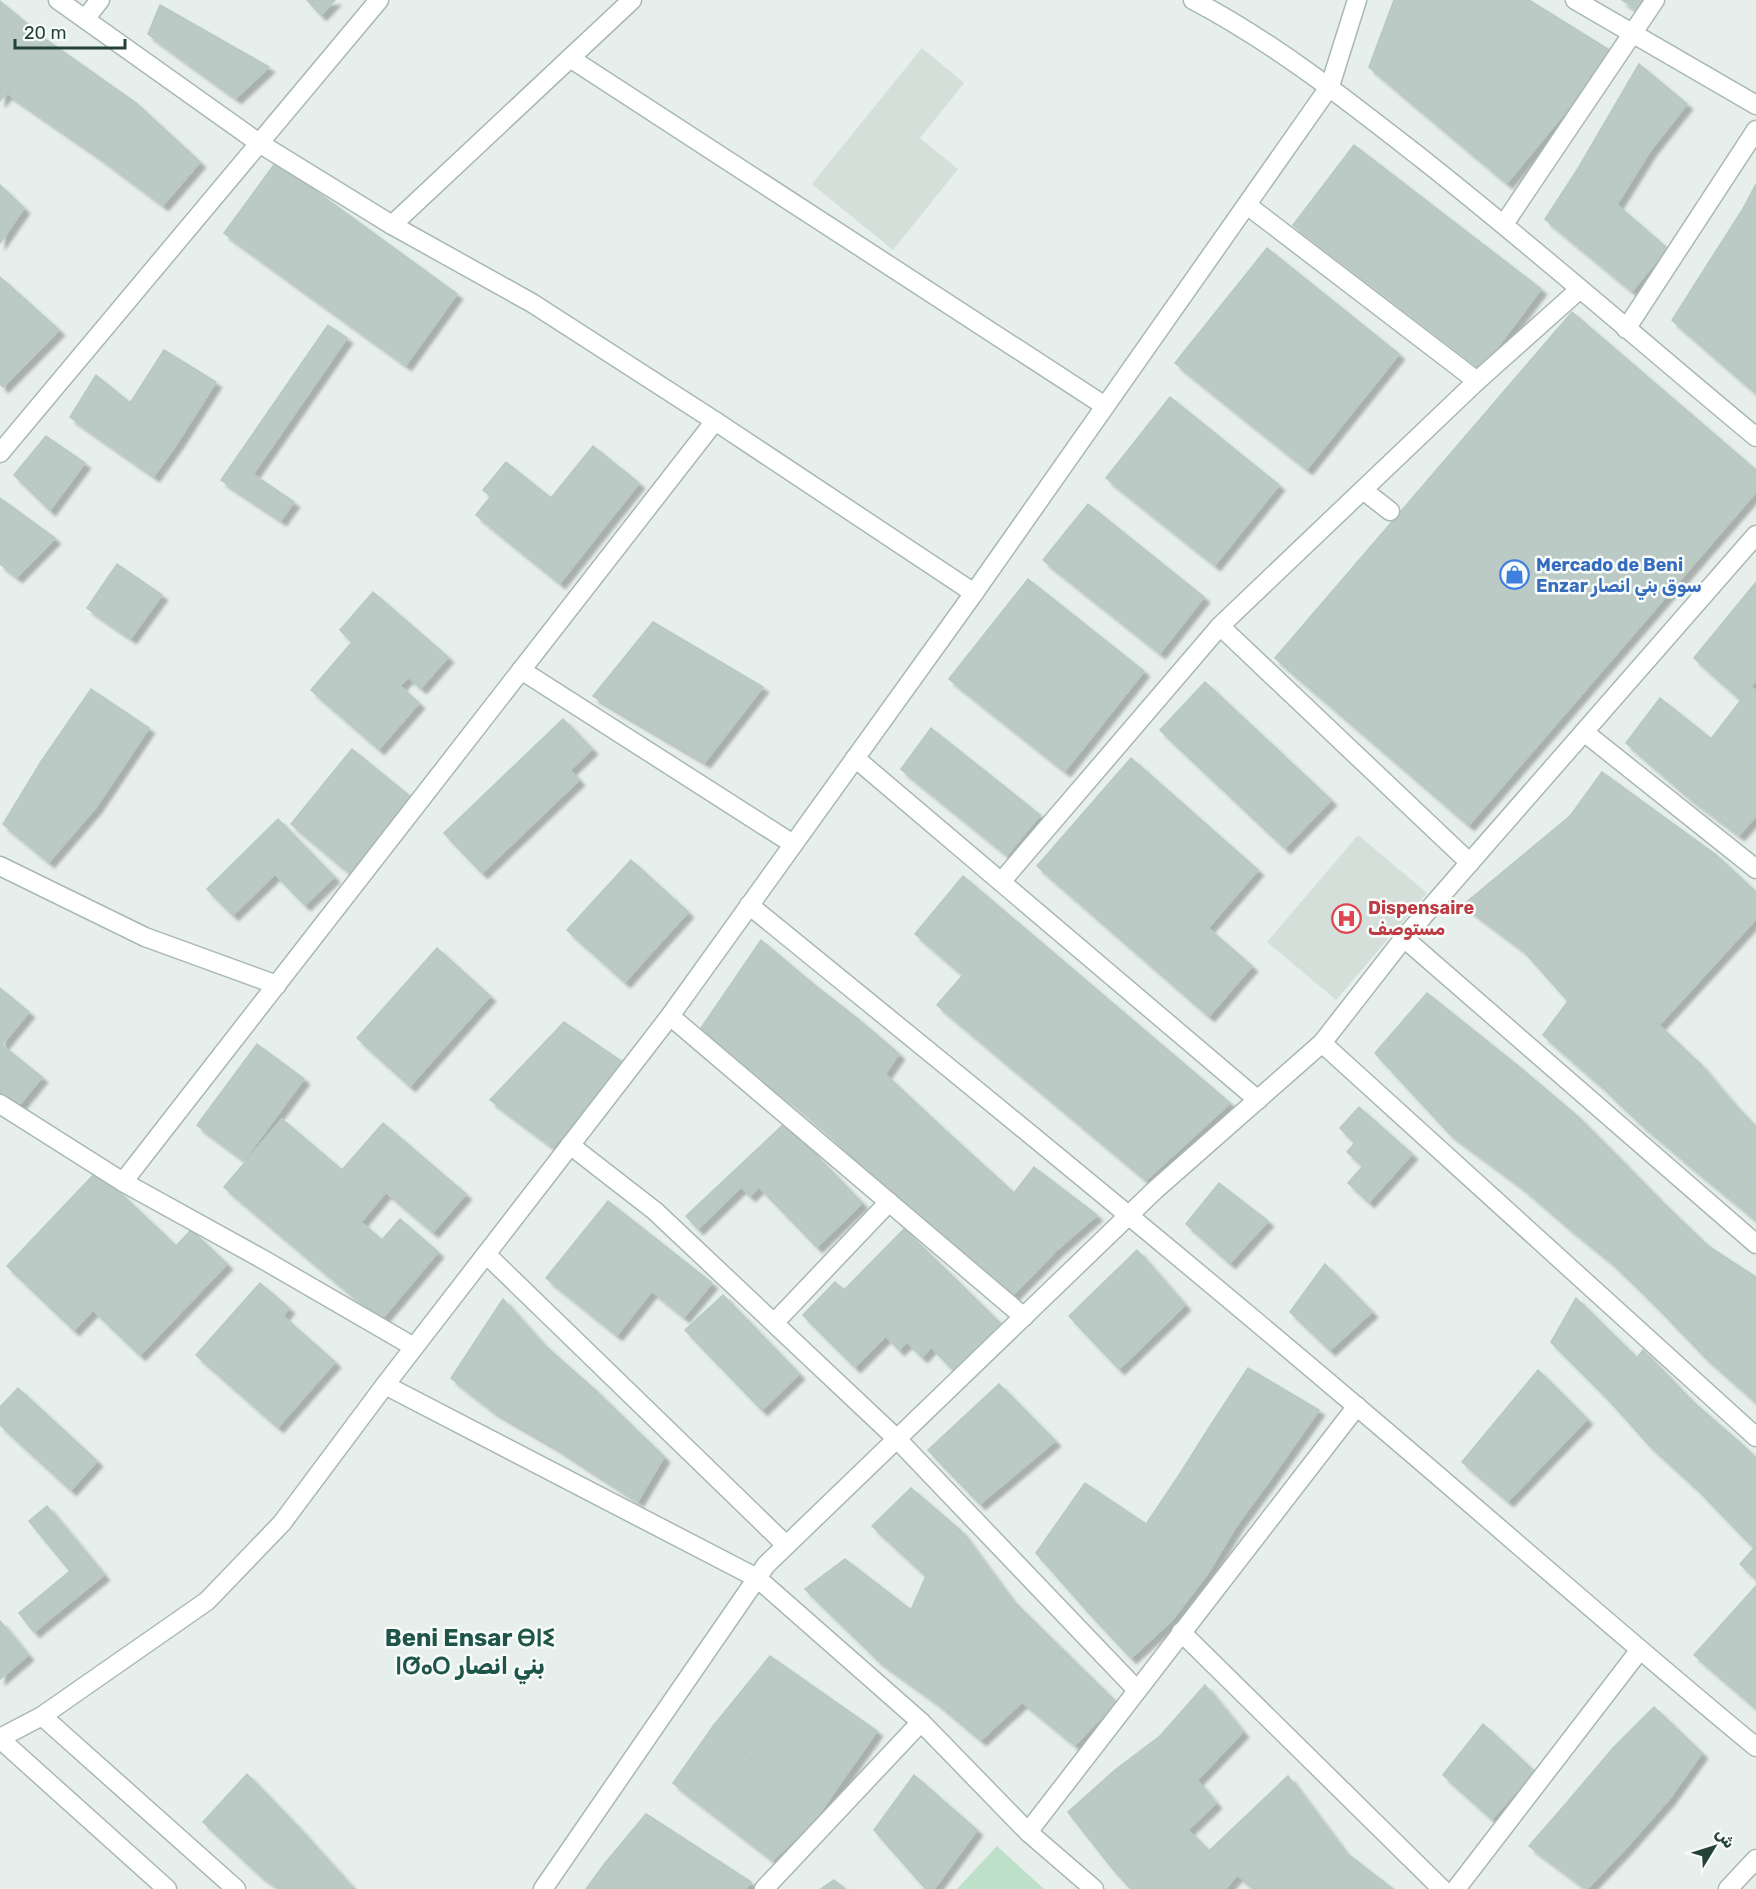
<svg xmlns="http://www.w3.org/2000/svg" width="1756" height="1889" viewBox="0 0 1756 1889" font-family="Rubik,Cairo,'Noto Sans Tifinagh',sans-serif">
<style>
.built{fill:#d4dfda}
.green{fill:#bfe0c8}
.building{fill:#bbcac4;stroke:#b8c9c2;stroke-width:1.5;filter:url(#shadow)}
.lines{fill:none;stroke-linecap:round;stroke-linejoin:round}
.minor-casing{stroke:#a8b8b2;stroke-width:21}
.minor{stroke:#fff;stroke-width:18}
.labels{text-anchor:middle;dominant-baseline:central;stroke-width:5;stroke-linejoin:round;paint-order:stroke}
.shop-label{font-size:18px;font-weight:bold;fill:#366cbe;stroke:#f7fbf9;text-anchor:start}
.health-label{font-size:18px;font-weight:bold;fill:#be3a42;stroke:#f7fbf9;text-anchor:start}
.district-label{font-size:24px;font-weight:bold;fill:#1f5548;stroke:#f7fbf9}
</style>
<defs>
<filter id="shadow"><feDropShadow dx="5.5" dy="5.5" stdDeviation="1.5" flood-color="#0004"/></filter>
</defs>
<rect width="100%" height="100%" fill="#e6efeb"/>
<!-- built -->
<g class="built">
<polygon points="922,48 964,83 920,138 958,169 893,250 812,184"/>
<polygon points="1358,835 1427,893 1336,1000 1267,942"/>
</g>
<!-- green -->
<polygon class="green" points="997,1846 1044,1889 957,1889"/>
<!-- building -->
<g class="building">
<polygon points="307,0 335,0 321,15"/>
<polygon points="1394,0 1529,0 1611,51 1576,99 1507,183 1369,67"/>
<polygon points="1622,0 1643,0 1637,10"/>
<polygon points="0,1 44,38 7,93 0,88"/>
<polygon points="160,5 269,67 236,98 148,34"/>
<polygon points="44,38 136,103 98,156 7,93"/>
<polygon points="1639,64 1687,104 1650,151 1617,204 1577,170"/>
<polygon points="0,88 7,93 0,101"/>
<polygon points="136,103 200,162 163,205 98,156"/>
<polygon points="1354,145 1541,289 1481,369 1293,225"/>
<polygon points="276,162 457,294 406,365 224,233"/>
<polygon points="1577,170 1667,248 1632,291 1545,219"/>
<polygon points="1756,184 1756,214 1744,207"/>
<polygon points="0,185 24,208 0,243"/>
<polygon points="1744,207 1756,214 1756,393 1672,320"/>
<polygon points="1267,248 1399,354 1307,469 1175,363"/>
<polygon points="0,277 59,330 3,387 0,384"/>
<polygon points="1572,312 1756,470 1756,492 1469,825 1275,658"/>
<polygon points="328,325 347,338 253,474 294,502 281,520 221,480"/>
<polygon points="164,350 216,382 178,442 130,403"/>
<polygon points="96,375 178,442 154,476 70,417"/>
<polygon points="1170,397 1279,485 1215,565 1106,478"/>
<polygon points="46,436 85,463 50,510 14,475"/>
<polygon points="593,446 639,483 560,583 476,515 491,496 483,490 506,462 551,498"/>
<polygon points="0,498 55,538 17,577 0,564"/>
<polygon points="1088,504 1204,597 1160,653 1043,560"/>
<polygon points="117,564 162,595 131,638 87,608"/>
<polygon points="1028,579 1144,671 1065,771 949,679"/>
<polygon points="1756,582 1756,680 1741,700 1694,658"/>
<polygon points="373,592 448,657 421,688 408,677 400,686 419,703 379,749 311,690 352,642 340,630"/>
<polygon points="653,622 763,687 705,762 593,696"/>
<polygon points="1205,682 1331,800 1285,848 1160,730"/>
<polygon points="1751,687 1756,691 1756,776 1711,739"/>
<polygon points="91,689 149,728 97,806 42,760"/>
<polygon points="1660,698 1723,748 1686,795 1626,743"/>
<polygon points="563,719 592,749 570,770 579,780 482,873 444,833"/>
<polygon points="931,728 1040,815 1007,855 901,769"/>
<polygon points="1723,748 1756,776 1756,816 1739,835 1686,795"/>
<polygon points="352,749 411,797 350,873 291,824"/>
<polygon points="1131,758 1258,870 1208,928 1252,966 1209,1016 1037,866"/>
<polygon points="42,760 97,806 49,862 3,824"/>
<polygon points="1602,772 1715,854 1656,918 1570,816"/>
<polygon points="1570,816 1620,874 1522,949 1463,905"/>
<polygon points="278,819 334,877 305,905 275,874 233,915 207,889"/>
<polygon points="1715,854 1756,892 1756,919 1659,1025 1605,974"/>
<polygon points="631,860 688,912 625,982 567,930"/>
<polygon points="1620,874 1656,918 1605,974 1568,1001 1522,949"/>
<polygon points="963,876 1230,1103 1146,1180 937,1005 963,975 915,934"/>
<polygon points="761,940 812,983 747,1071 701,1028"/>
<polygon points="437,948 490,996 410,1086 357,1038"/>
<polygon points="1605,974 1659,1025 1599,1084 1543,1035 1568,1001"/>
<polygon points="812,983 858,1019 792,1103 747,1071"/>
<polygon points="0,988 29,1012 2,1045 42,1077 16,1109 0,1096"/>
<polygon points="1427,993 1517,1065 1449,1133 1375,1053"/>
<polygon points="858,1019 899,1054 838,1143 792,1103"/>
<polygon points="564,1022 624,1063 553,1147 490,1100"/>
<polygon points="1659,1025 1700,1064 1642,1125 1599,1084"/>
<polygon points="257,1044 304,1079 244,1160 197,1125"/>
<polygon points="1700,1064 1732,1102 1687,1163 1642,1125"/>
<polygon points="1517,1065 1575,1114 1518,1184 1449,1133"/>
<polygon points="885,1074 948,1133 896,1201 838,1143"/>
<polygon points="1732,1102 1756,1127 1756,1166 1727,1196 1687,1163"/>
<polygon points="1359,1107 1412,1154 1369,1202 1348,1183 1363,1166 1347,1152 1355,1143 1340,1128"/>
<polygon points="1575,1114 1621,1160 1568,1227 1518,1184"/>
<polygon points="282,1119 342,1170 383,1123 466,1194 433,1232 386,1192 361,1222 382,1240 400,1219 438,1252 381,1320 224,1187"/>
<polygon points="785,1123 862,1203 817,1247 759,1187 750,1196 741,1187 698,1229 686,1216"/>
<polygon points="948,1133 1014,1193 955,1249 896,1201"/>
<polygon points="1621,1160 1659,1199 1611,1262 1568,1227"/>
<polygon points="1756,1166 1756,1220 1727,1196"/>
<polygon points="1034,1167 1097,1215 1056,1251 1014,1193"/>
<polygon points="97,1171 176,1246 191,1230 227,1264 140,1355 93,1310 74,1330 7,1266"/>
<polygon points="1219,1183 1268,1221 1230,1263 1186,1224"/>
<polygon points="1014,1193 1056,1251 1013,1295 955,1249"/>
<polygon points="1659,1199 1708,1246 1655,1305 1611,1262"/>
<polygon points="608,1201 712,1283 684,1317 652,1291 617,1335 546,1278"/>
<polygon points="904,1229 1003,1326 956,1373 931,1347 922,1357 907,1342 899,1350 886,1336 855,1367 803,1315 835,1282 844,1290"/>
<polygon points="1708,1246 1756,1277 1756,1298 1705,1357 1655,1305"/>
<polygon points="1137,1250 1185,1305 1119,1369 1069,1316"/>
<polygon points="1325,1264 1372,1312 1330,1350 1290,1312"/>
<polygon points="260,1283 289,1308 283,1316 335,1362 278,1427 196,1355"/>
<polygon points="723,1295 799,1374 762,1410 685,1330"/>
<polygon points="1576,1298 1637,1358 1607,1398 1551,1342"/>
<polygon points="1756,1298 1756,1388 1749,1396 1705,1357"/>
<polygon points="503,1299 542,1343 492,1410 451,1378"/>
<polygon points="542,1343 594,1389 554,1446 492,1410"/>
<polygon points="1643,1350 1692,1401 1649,1445 1607,1398"/>
<polygon points="1248,1368 1319,1410 1270,1480 1208,1429"/>
<polygon points="1538,1370 1587,1419 1508,1501 1462,1462"/>
<polygon points="999,1384 1055,1441 980,1504 928,1450"/>
<polygon points="18,1388 97,1461 71,1490 0,1425 0,1407"/>
<polygon points="1756,1388 1756,1401 1749,1396"/>
<polygon points="594,1389 664,1457 638,1501 554,1446"/>
<polygon points="1692,1401 1737,1440 1695,1487 1649,1445"/>
<polygon points="1208,1429 1270,1480 1237,1525 1179,1475"/>
<polygon points="1737,1440 1756,1458 1756,1546 1754,1548 1695,1487"/>
<polygon points="1179,1475 1237,1525 1208,1573 1146,1524"/>
<polygon points="1085,1483 1146,1524 1121,1570 1090,1614 1036,1553"/>
<polygon points="911,1488 960,1530 926,1576 872,1526"/>
<polygon points="47,1506 104,1575 34,1632 19,1613 70,1571 29,1521"/>
<polygon points="1146,1524 1208,1573 1172,1620 1121,1570"/>
<polygon points="960,1530 1010,1598 962,1657 911,1610 926,1576"/>
<polygon points="1756,1546 1756,1579 1740,1564"/>
<polygon points="845,1559 911,1610 878,1660 805,1589"/>
<polygon points="1121,1570 1172,1620 1131,1658 1090,1614"/>
<polygon points="1756,1586 1756,1695 1749,1702 1694,1655"/>
<polygon points="1010,1598 1063,1650 1022,1702 966,1650"/>
<polygon points="911,1610 962,1657 936,1702 878,1660"/>
<polygon points="0,1621 28,1655 0,1679"/>
<polygon points="966,1650 1022,1702 981,1740 936,1702"/>
<polygon points="1063,1650 1116,1702 1075,1745 1022,1702"/>
<polygon points="770,1656 877,1731 816,1818 714,1725"/>
<polygon points="1205,1685 1243,1732 1197,1780 1160,1736"/>
<polygon points="1756,1695 1756,1708 1749,1702"/>
<polygon points="1654,1707 1702,1753 1670,1798 1613,1748"/>
<polygon points="1483,1724 1534,1771 1492,1819 1443,1775"/>
<polygon points="714,1725 816,1818 773,1860 673,1783"/>
<polygon points="1160,1736 1216,1803 1188,1830 1170,1812 1115,1770"/>
<polygon points="1613,1748 1670,1798 1626,1848 1569,1800"/>
<polygon points="1115,1770 1170,1812 1113,1869 1068,1812"/>
<polygon points="247,1774 298,1827 259,1874 203,1822"/>
<polygon points="914,1775 977,1830 934,1889 926,1889 874,1830"/>
<polygon points="1288,1776 1344,1851 1303,1889 1254,1889 1209,1851"/>
<polygon points="1569,1800 1626,1848 1587,1889 1529,1846"/>
<polygon points="1170,1812 1209,1851 1176,1889 1131,1889 1113,1869"/>
<polygon points="646,1814 751,1882 745,1889 644,1889 605,1863"/>
<polygon points="298,1827 352,1887 350,1889 281,1889 259,1874"/>
<polygon points="1209,1851 1238,1874 1225,1889 1176,1889"/>
<polygon points="1344,1851 1393,1889 1303,1889"/>
<polygon points="605,1863 644,1889 586,1889"/>
<polygon points="834,1880 845,1889 821,1889"/>
</g>
<g class="lines">
<defs>
<g id="minor">
<polyline points="58,0 259,143 392,225 532,303 715,421 974,593"/>
<path d="M 1193,0 C 1275,43 1348,101 1421,158 C 1535,248 1644,344 1756,437"/>
<polyline points="1575,0 1756,105"/>
<polyline points="85,19 100,0"/>
<polyline points="570,58 1105,406"/>
<polyline points="1247,205 1477,381"/>
<polyline points="1504,224 1655,0"/>
<polyline points="392,225 632,0"/>
<polyline points="1626,329 1756,130"/>
<polyline points="0,453 379,0"/>
<polyline points="1363,490 1390,511"/>
<polyline points="1220,626 1477,381 1580,289"/>
<polyline points="521,670 793,844"/>
<polyline points="1584,732 1756,869"/>
<polyline points="855,758 1258,1100"/>
<polyline points="0,866 145,937 277,985"/>
<polyline points="1001,882 1220,626 1470,863"/>
<path d="M 749,905 C 952,1070 1155,1235 1355,1405 C 1489,1518 1620,1635 1756,1747"/>
<polyline points="1404,938 1756,1244"/>
<polyline points="670,1016 1024,1317"/>
<polyline points="1322,1043 1756,1437"/>
<polyline points="0,1104 123,1182 264,1260 414,1347"/>
<polyline points="570,1145 655,1211 897,1439 1137,1690"/>
<polyline points="123,1182 715,421"/>
<polyline points="486,1254 786,1545"/>
<polyline points="775,1322 889,1202"/>
<polyline points="385,1385 757,1578 921,1722 1028,1832 1094,1889"/>
<polyline points="1181,1632 1442,1889"/>
<polyline points="42,1716 236,1889"/>
<polyline points="0,1738 42,1716 207,1601 282,1523 385,1385 670,1016 974,593 1330,86 1357,0"/>
<polyline points="0,1739 167,1889"/>
<polyline points="1028,1832 1357,1406"/>
<polyline points="543,1889 766,1565 1155,1190 1322,1043 1404,938 1756,535"/>
<polyline points="764,1889 921,1722"/>
<polyline points="1456,1889 1639,1651"/>
<polyline points="1728,1889 1756,1859"/>
</g>
</defs>
<!-- minor casing -->
<use href="#minor" class="minor-casing"/>
<!-- minor -->
<use href="#minor" class="minor"/>
</g>
<!-- icons -->
<defs>
<symbol id="shop-ring" viewBox="-11 -11 22 22"><circle r="9.5" fill="#f7fbf9" stroke="#3f7fe0" stroke-width="1.5"/><path d="M-5-2.5h2.3a2.7 3.5 0 0 1 5.4 0H5L5.5 6h-11ZM-1.5-2.5h3a1.5 2.3 0 0 0-3 0Z" fill="#3f7fe0"/></symbol>
<symbol id="hospital-ring" viewBox="-11 -11 22 22"><circle r="9.5" fill="#f7fbf9" stroke="#e0444e" stroke-width="1.5"/><path d="M-5-5h3v3.5h4V-5h3V5h-3V1.5h-4V5h-3Z" fill="#e0444e"/></symbol>
</defs>
<g fill-rule="evenodd">
<use href="#shop-ring" x="1498" y="558" width="33" height="33"/>
<use href="#hospital-ring" x="1330" y="902" width="33" height="33"/>
</g>
<g class="labels">
<!-- shop labels -->
<g class="shop-label">
<text x="1536" y="565">Mercado de Beni<tspan x="1536" dy="21">Enzar سوق بني انصار</tspan></text>
</g>
<!-- health labels -->
<g class="health-label">
<text x="1368" y="908">Dispensaire<tspan x="1368" dy="21">مستوصف</tspan></text>
</g>
<!-- district labels -->
<g class="district-label">
<text x="470" y="1638">Beni Ensar ⴱⵏⵉ<tspan x="470" dy="28">ⵏⵚⴰⵔ بني انصار</tspan></text>
</g>
</g>
<!-- north arrow -->
<g transform="translate(1714 1847) rotate(52)" stroke="#f7fbf9" stroke-width="4.5" paint-order="stroke">
<path d="M0-4.5L10 22L0 15L-10 22Z" fill="#24423a"/>
<text y="-9" font-size="16" font-weight="bold" text-anchor="middle" fill="#24423a">ش</text>
</g>
<!-- scale -->
<path d="M15 39v9h110v-9" fill="none" stroke="#24423a" stroke-width="3"/>
<text x="24" y="39" font-size="18" fill="#24423a" stroke="#f7fbf9" stroke-width="4.5" paint-order="stroke">20 m</text>
</svg>
